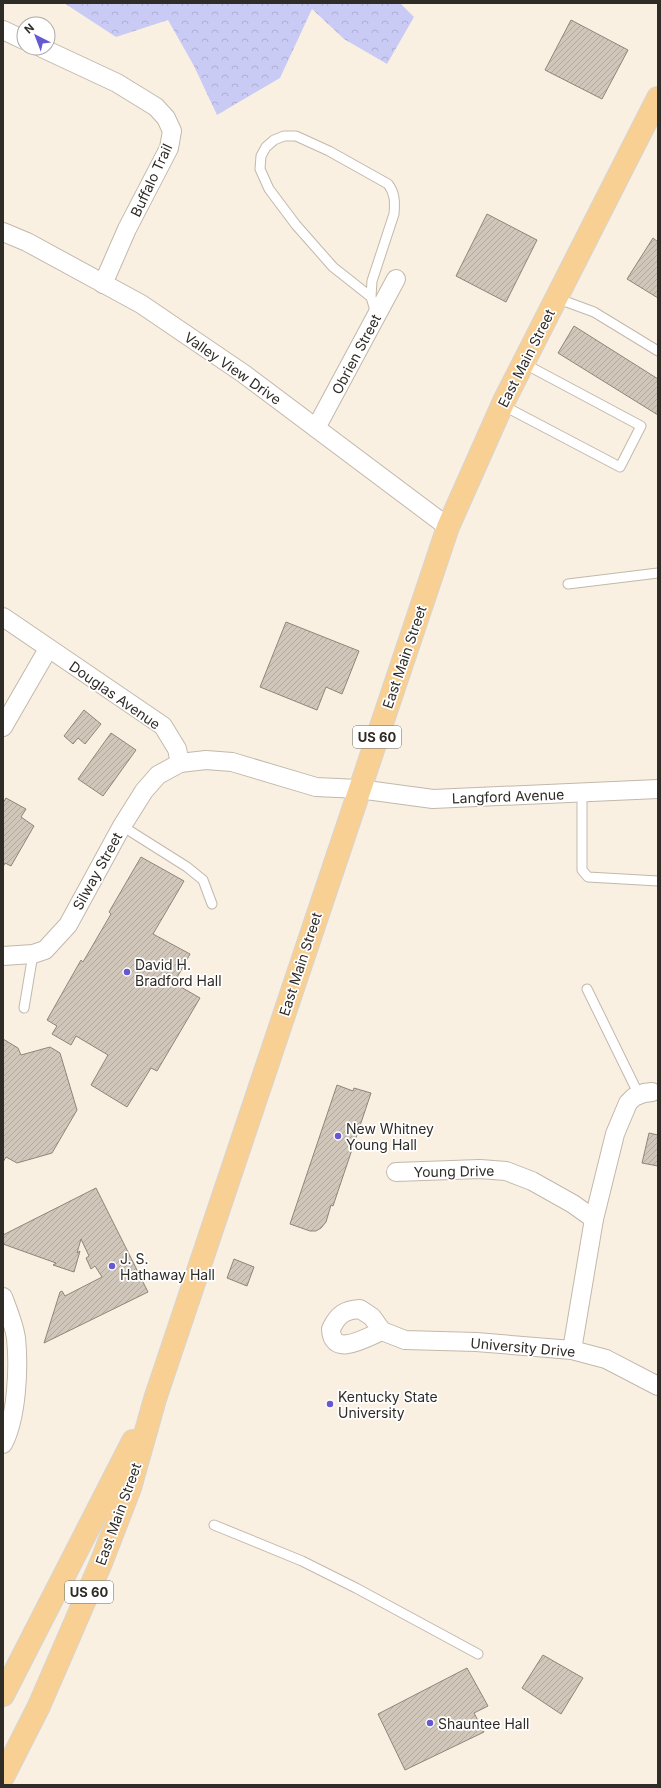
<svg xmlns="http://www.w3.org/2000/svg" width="661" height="1788" viewBox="0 0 661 1788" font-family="Inter,sans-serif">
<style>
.forest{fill:url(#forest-crowns)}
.building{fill:url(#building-hatch);stroke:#8f8579}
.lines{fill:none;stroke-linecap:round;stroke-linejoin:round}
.lane-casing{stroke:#c2b8ab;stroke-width:11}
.street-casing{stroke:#c2b8ab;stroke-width:20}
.primary-casing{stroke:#d5d5d4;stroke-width:24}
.lane{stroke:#fff;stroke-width:9}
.street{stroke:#fff;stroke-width:18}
.primary{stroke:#f9d094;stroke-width:22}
.poi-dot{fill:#6558d1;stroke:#fff;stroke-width:1.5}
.labels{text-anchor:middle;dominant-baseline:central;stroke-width:3.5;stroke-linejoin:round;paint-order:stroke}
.shield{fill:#fff;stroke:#6d6b67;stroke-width:1}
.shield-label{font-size:13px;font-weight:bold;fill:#2f2b26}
.street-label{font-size:14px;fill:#2f2b26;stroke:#fff}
.poi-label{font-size:14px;fill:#2f2b26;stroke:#fff;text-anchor:start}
</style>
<defs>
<pattern id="forest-crowns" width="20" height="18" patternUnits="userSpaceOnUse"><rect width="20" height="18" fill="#c9cbf5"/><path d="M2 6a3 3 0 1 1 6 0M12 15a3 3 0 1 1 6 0" fill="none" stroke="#adaed2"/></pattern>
<pattern id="building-hatch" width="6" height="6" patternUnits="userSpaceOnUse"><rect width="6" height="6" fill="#d0c6b9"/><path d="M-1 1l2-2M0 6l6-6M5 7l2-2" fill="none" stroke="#b3aa9f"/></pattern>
</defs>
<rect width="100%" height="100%" fill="#faf0e2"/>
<!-- forest -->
<polygon class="forest" points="64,3 400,3 414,17 387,64 344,39 312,9 280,78 217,115 194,66 168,20 116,37"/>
<!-- building -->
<g class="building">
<polygon points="571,20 628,50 602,99 545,70"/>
<polygon points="487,214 537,240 506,302 456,276"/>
<polygon points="653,238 658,242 658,298 627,279"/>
<polygon points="574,326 658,379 658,415 558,353"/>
<polygon points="286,622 359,651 342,694 326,687 317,710 260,687"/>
<polygon points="84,710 101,724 85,744 78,738 73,744 64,736"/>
<polygon points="111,733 136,750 103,796 78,779"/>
<polygon points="6,798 26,809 21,817 34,826 11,866 5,863 3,867 3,803"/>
<polygon points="141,857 184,881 153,934 190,954 174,983 200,998 157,1071 151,1068 127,1107 91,1085 108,1055 76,1036 71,1045 52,1034 57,1026 47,1020 81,960 83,962 111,914 109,912"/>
<polygon points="3,1039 18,1048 21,1055 50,1047 60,1053 77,1110 52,1153 17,1163 6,1157 3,1162"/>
<polygon points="337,1085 353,1091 354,1088 371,1093 333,1206 331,1205 326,1222 321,1228 316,1231 310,1231 290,1224"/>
<polygon points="649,1133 658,1135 658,1166 642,1163"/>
<polygon points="96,1188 148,1292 44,1343 60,1292 62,1291 65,1296 102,1277 95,1266 91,1269 86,1258 89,1256 81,1239 77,1253 80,1251 74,1272 53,1265 56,1263 3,1244 3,1235"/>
<polygon points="234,1259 254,1267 247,1286 227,1278"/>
<polygon points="543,1655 583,1678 561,1714 522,1688"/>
<polygon points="467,1668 488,1706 474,1713 484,1732 405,1770 378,1714"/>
</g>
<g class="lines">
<defs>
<g id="lane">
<path d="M 371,297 L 333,267 L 296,225 L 269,189 L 260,169 L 261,156 L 266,147 L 274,140 L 284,136 L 296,136 L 329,151 L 388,184 C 395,193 395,202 394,214 L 372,281 L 371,297 L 376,314"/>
<polyline points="556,298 594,312 658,351"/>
<polyline points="502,405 620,467 641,426 523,363"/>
<polyline points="568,584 658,573"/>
<polyline points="582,792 582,870 588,877 658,881"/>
<polyline points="122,826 187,867 203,880 212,904"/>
<polyline points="587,989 639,1095"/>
<polyline points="24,1008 33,954"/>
<polyline points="214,1525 302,1561 356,1588 478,1654"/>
</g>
<g id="street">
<polyline points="3,30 24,40"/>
<polyline points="42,48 117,83 156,107 166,118 172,131 169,148 127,229 103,284"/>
<polyline points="3,232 27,242 141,304 244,374 448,527"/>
<polyline points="316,428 396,279"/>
<polyline points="3,617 163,726 177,749 180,763 206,760 232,762 316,787 359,789 433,799 658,789"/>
<polyline points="3,727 48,649"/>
<polyline points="3,956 33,954 45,950 68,925 122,826 144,791 158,775 180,763"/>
<polyline points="396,1172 480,1169 506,1171 532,1181 573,1204 594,1219"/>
<path d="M 3,1297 C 8,1310 14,1324 16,1338 C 19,1367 17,1418 3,1444"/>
<path d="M 360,1309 L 372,1317 L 382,1331 C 367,1337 332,1359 331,1329 C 338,1314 345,1310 360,1309 Z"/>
<polyline points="382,1331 405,1340 476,1342 572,1350 606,1359 658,1386"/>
<polyline points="572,1350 594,1219 615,1134 628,1103 634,1097 644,1093 652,1092"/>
</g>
<g id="primary">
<polyline points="3,1695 133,1441"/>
<polyline points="3,1777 39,1706 101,1563 130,1488 155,1399 448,527 504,401 658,98"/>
</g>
</defs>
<!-- lane casing -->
<use href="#lane" class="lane-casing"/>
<!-- street casing -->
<use href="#street" class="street-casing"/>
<!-- primary casing -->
<use href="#primary" class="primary-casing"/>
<!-- lane -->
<use href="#lane" class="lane"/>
<!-- street -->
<use href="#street" class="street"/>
<!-- primary -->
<use href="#primary" class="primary"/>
</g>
<!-- markers -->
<g class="poi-dot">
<circle cx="127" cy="972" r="4"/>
<circle cx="338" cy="1136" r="4"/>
<circle cx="112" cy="1266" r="4"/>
<circle cx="330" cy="1404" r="4"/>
<circle cx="430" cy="1723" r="4"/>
</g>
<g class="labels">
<!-- shield labels -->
<g class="shield">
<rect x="353" y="726" width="48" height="22" rx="3"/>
<rect x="65" y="1581" width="48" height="22" rx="3"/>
</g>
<g class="shield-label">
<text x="377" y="737">US 60</text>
<text x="89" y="1592">US 60</text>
</g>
<!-- street labels -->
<g class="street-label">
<text transform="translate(151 180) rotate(-65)">Buffalo Trail</text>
<text transform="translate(356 354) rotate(-62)">Obrien Street</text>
<text transform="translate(526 358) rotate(-63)">East Main Street</text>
<text transform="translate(233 368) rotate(35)">Valley View Drive</text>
<text transform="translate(404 657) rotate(-71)">East Main Street</text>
<text transform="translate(115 695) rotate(35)">Douglas Avenue</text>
<text transform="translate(508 796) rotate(-2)">Langford Avenue</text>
<text transform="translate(97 871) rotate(-61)">Silway Street</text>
<text transform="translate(300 964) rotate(-72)">East Main Street</text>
<text transform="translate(454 1171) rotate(-1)">Young Drive</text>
<text transform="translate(523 1347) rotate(5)">University Drive</text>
<text transform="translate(118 1514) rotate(-70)">East Main Street</text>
</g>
<!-- poi labels -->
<g class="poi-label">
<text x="135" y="964">David H.<tspan x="135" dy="16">Bradford Hall</tspan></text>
<text x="346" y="1128">New Whitney<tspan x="346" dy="16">Young Hall</tspan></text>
<text x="120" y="1258">J. S.<tspan x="120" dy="16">Hathaway Hall</tspan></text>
<text x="338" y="1396">Kentucky State<tspan x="338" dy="16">University</tspan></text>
<text x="438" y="1723">Shauntee Hall</text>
</g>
</g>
<!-- border -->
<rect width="661" height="1788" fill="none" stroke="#2f2b26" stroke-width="8"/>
<!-- north arrow -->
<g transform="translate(36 36) rotate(318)"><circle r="19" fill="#ffffff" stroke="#acaaa8"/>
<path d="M0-3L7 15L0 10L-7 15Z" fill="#6558d1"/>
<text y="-6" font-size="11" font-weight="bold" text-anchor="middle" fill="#2f2b26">N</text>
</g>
</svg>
